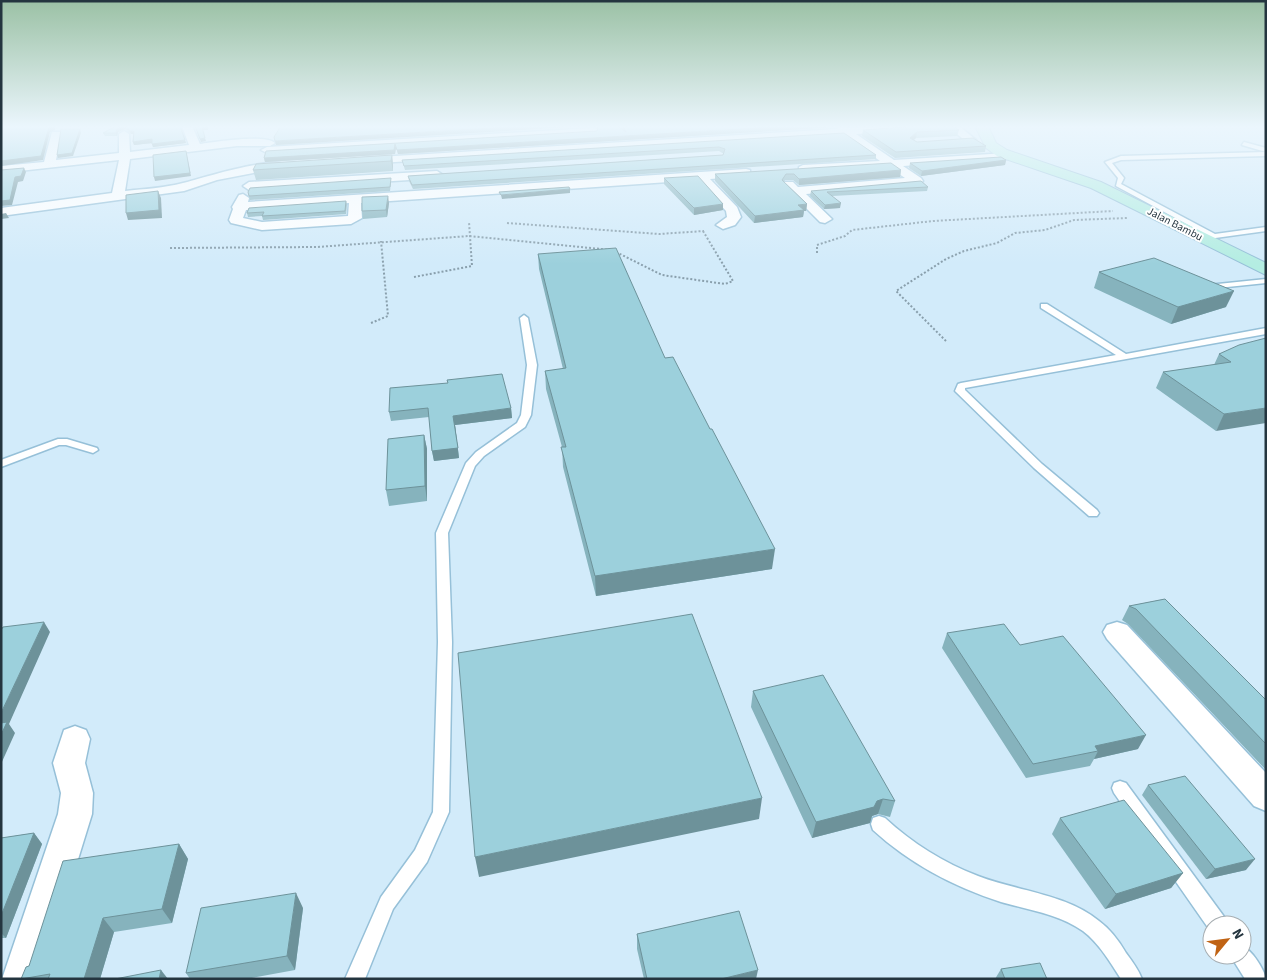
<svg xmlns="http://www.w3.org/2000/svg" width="1267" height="980" viewBox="0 0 1267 980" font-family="'Source Sans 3',sans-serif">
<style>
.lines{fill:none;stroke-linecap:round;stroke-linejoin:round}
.lane-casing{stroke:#96c0d8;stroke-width:3}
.street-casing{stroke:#96c0d8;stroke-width:3}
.secondary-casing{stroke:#96c0d8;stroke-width:2}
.path{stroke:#899fac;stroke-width:2;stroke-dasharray:2 2;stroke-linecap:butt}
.lane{fill:#fff;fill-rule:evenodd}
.street{fill:#fff;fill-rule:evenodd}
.secondary{fill:#b4ede2;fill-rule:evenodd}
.wall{fill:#86b3bd}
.shaded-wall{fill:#6d929a}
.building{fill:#9cd0dc;stroke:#6d929a}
.labels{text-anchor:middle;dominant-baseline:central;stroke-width:4;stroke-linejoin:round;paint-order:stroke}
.far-street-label{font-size:11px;fill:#24353f;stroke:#fff}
</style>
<rect width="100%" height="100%" fill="#d2ebfa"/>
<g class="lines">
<defs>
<g id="lane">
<polygon points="1244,142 1266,148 1266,152 1242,145"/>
<polygon points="1266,152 1266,156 1121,160 1112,163 1124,178 1121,184 1215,234 1266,227 1266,231 1208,239 1205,237 1207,235 1116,186 1118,178 1105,162 1121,156"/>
<polygon points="1266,279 1266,283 1208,289 1204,287 1208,285"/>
<polygon points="1041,304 1047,304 1126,354 1266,328 1266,334 965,388 965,390 1042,464 1097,510 1099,513 1097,516 1089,516 1034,468 955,391 958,384 961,383 1116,355 1041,308"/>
<polygon points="524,315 528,318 537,365 531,415 525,427 484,456 475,466 448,533 452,642 449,812 427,862 393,909 365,979 345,979 381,897 415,850 433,812 438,642 436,533 466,463 476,452 517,423 521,415 527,365 520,318"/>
<polygon points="58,439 67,439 97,448 98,450 93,453 66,445 59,445 1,467 1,460"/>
<polygon points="1120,781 1126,783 1225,918 1227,925 1212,925 1211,932 1114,793 1112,788 1114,783"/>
<path d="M 879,816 L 885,818 C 912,843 944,863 978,876 C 1017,891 1067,894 1099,921 C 1110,929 1119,941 1126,953 C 1132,961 1138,969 1142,979 L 1121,979 C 1110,962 1099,943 1083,931 C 1059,914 1029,910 1001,902 C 954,887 909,863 873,830 L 871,824 L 873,818 Z"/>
<path d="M 1242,946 C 1252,950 1264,969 1266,979 L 1245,979 L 1230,955 L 1242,955 Z"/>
</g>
<g id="street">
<path d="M 182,126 L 192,126 L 200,144 C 215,142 265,134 275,143 L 270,146 L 237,146 L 130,159 L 125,191 C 144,189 164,188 183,183 C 200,179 276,154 288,166 L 282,169 L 258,172 L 217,180 L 184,191 L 1,216 L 1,208 L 112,193 L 119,160 L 1,173 L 1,166 L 44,162 L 52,132 L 60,132 L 61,134 L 56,160 L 119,153 L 119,134 L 124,131 L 129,134 L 130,152 L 189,145 Z"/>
<polygon points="840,126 848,128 945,126 940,129 856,134 894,160 1007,153 1013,156 1007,159 903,166 921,178 923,181 917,185 806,194 832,219 825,223 820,222 783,185 785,182 793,182 798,187 905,178 889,167 799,171 799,167 803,165 880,161 844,135 362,164 356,161 362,158 837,129"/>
<polygon points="947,126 959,126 976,140 975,142 967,142"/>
<polygon points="593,128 597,129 597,133 267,153 261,150 267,147"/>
<path d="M 746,169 L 750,170 L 750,176 L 710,179 L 737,207 L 741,217 L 735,225 L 723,229 L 716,225 L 727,217 L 726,211 L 698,180 L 361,203 L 362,218 L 351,224 L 262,230 L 231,223 L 229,220 L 233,209 L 232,207 L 239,195 L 243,194 L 249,198 L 248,202 ZM 349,203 L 348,216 L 262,222 L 243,218 L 246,210 Z"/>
<polygon points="437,171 443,175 441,178 249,190 243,186 249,182"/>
<polygon points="1117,622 1127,625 1266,773 1266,811 1254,806 1107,639 1103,632 1107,625"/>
<polygon points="75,726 86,730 90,739 85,763 93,793 92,814 41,979 2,979 58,814 61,793 53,763 64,730"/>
</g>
<polygon id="secondary" points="975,126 988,126 996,143 1007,150 1101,182 1266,263 1266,275 1091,188 997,156 986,148"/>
</defs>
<!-- lane casing -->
<use href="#lane" class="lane-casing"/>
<!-- street casing -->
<use href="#street" class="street-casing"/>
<!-- secondary casing -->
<use href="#secondary" class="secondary-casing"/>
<!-- path -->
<g class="path">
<polyline points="507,223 659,234 704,231"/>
<polyline points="170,248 317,247 469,236 611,250"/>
<polyline points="616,252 662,275 725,284 733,281 703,231"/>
<polyline points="817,253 817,245 845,236 852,230 933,221 1113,211"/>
<polyline points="414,277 472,266 469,222"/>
<polyline points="371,323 388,316 381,241"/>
<polyline points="946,341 896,291 946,259 964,251 997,243 1015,233 1045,230 1074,220 1127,218"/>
</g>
<!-- lane -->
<use href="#lane" class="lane"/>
<!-- street -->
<use href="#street" class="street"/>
<!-- secondary -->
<use href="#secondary" class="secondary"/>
</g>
<!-- wall -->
<g class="wall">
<polygon points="116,126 180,126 186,143 153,147 152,143 134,145 133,142 134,134 131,134 125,129 118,132 117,136 105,136 103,133"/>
<polygon points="594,126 618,126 622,130 621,126 837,126 836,127 398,154 396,148 395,154 265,162 264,158 266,151 597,131 598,129"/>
<polygon points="846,126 871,126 848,127"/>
<polygon points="863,130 959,130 957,136 916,138 914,140 917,142 986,146 985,152 895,158 862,136"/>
<polygon points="844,133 876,155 876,159 413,189 409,181 408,176 723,155 724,154 719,151 405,170 402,160"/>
<polygon points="392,155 393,165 393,171 256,180 253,170"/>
<polygon points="1006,160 1005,165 921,176 909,168 910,163"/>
<polygon points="901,170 900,177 799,185 793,180 785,180 784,182 807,204 806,211 804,211 803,217 754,223 715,181 715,174"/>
<polygon points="664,178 723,210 694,215 664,184"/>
<polygon points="391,182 390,191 250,200 249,196"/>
<polygon points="928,187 927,191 832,196 840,208 824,209 810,196 811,191"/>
<polygon points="346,201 347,205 346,214 263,220 262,216 248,217 247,213"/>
<polygon points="389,203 387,217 363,219 362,211"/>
<polygon points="538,254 665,358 710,429 772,569 596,596 563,467 562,447 546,389 545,371 563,369 539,269"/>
<polygon points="1099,272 1226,307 1171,324 1094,288"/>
<polygon points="1266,338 1216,431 1156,388 1163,372 1214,365 1219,354"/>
<polygon points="448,383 511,408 512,418 455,425 459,458 434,461 432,451 429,417 391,421 389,412"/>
<polygon points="424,435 427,449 427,501 389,506 386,490"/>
<polygon points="1165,599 1266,700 1266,770 1128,624 1122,620 1129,606"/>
<polygon points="947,633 1020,645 1138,749 1094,759 1090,766 1026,778 942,648"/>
<polygon points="753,691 895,801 890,817 878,814 872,816 870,823 812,838 751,707"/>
<polygon points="1148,785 1246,870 1206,879 1142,795"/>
<polygon points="1060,818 1183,873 1171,888 1105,909 1052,834"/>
<polygon points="34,833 42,844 6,938 1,938 1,838"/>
<polygon points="179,844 188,859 172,923 114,932 100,979 21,979 29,966"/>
<polygon points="303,908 295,970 246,979 190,979 186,973"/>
<polygon points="637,934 756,979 644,979 637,949"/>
<polygon points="1001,969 1047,979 995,979"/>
</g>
<!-- shaded-wall -->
<g class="shaded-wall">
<polygon points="52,126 55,126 55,130 50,132 43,160 1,166 1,161 49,127"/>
<polygon points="124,126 125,129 118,132 117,136 116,133 117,129"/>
<polygon points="526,126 588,126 276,145 275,141"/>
<polygon points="789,126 837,126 836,127 398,154 397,150"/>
<polygon points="202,127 208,127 208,130 203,130"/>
<polygon points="80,129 81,133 73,156 58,158 57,155"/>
<polygon points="130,131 134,131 135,134 131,134"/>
<polygon points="917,132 916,138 909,144 910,138"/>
<polygon points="205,138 206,141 201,142 200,139"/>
<polygon points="152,139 153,143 134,145 133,142"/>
<polygon points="185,140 186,143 153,147 152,144"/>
<polygon points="395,144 396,148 395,154 265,162 264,158"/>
<polygon points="186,151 191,176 155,181 154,177"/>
<polygon points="392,155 393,165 393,171 391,161"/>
<polygon points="1006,160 1005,165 921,176 922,171"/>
<polygon points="24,168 26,172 23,181 18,182 12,205 1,206 1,201 15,177"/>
<polygon points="901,170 900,177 799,185 799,179"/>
<polygon points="570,189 570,193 502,199 501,195"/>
<polygon points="158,191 161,198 162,218 128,220 126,213"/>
<polygon points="388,196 389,203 387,217 386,210"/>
<polygon points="841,203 840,208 824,209 825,205"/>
<polygon points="723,204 723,210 694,215 694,208"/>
<polygon points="807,204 806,211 804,211 803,217 754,223 755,216 798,205"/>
<polygon points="6,213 9,218 1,219 1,214"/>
<polygon points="1234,291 1226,307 1171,324 1178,307"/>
<polygon points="511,408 512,418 455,425 459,458 434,461 432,451 453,416"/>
<polygon points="1266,408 1266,423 1216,431 1224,414"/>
<polygon points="424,435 427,449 427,501 425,486"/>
<polygon points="775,549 772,569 596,596 595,576"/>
<polygon points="44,622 50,632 9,724 15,733 1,764 1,713"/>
<polygon points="1146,735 1138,749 1094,759 1098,751 1095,746"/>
<polygon points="762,798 759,819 479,877 475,857"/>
<polygon points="883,799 878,814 872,816 870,823 812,838 816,822"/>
<polygon points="34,833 42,844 6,938 1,933 1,916"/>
<polygon points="179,844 188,859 172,923 162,909"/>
<polygon points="1255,859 1246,870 1206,879 1215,869"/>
<polygon points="1183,873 1171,888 1105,909 1116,894"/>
<polygon points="296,893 303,908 295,970 287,956"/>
<polygon points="103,918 114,932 100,979 84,979"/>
<polygon points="161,970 168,979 159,979"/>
<polygon points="758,970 756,979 721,979"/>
</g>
<!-- building -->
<g class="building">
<polygon points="1,126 52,126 49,127 41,156 1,161"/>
<polygon points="116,126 124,126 117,129 116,133 103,133"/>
<polygon points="124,126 180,126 185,140 152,144 152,139 133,142 134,131 130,131"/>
<polygon points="195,126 207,126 202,127 205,138 200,139"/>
<polygon points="281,126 526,126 275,141 274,137"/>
<polygon points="598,126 618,126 626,132 623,126 789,126 397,150 395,144 394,150 264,158 266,151 597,131"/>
<polygon points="918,126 953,126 959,130 917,132 910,138 917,142 973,138 986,146 896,152 863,130"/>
<polygon points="61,129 80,129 72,153 57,155"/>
<polygon points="844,133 876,155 412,185 408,176 723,155 725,149 719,147 404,166 402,160"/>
<polygon points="186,151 190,173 154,177 153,155"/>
<polygon points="392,155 391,161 253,170 256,164"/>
<polygon points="1001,157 1006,160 922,171 910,163"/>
<polygon points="891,163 901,170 799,179 794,174 786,174 782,180 807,204 798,205 804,210 755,216 715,174"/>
<polygon points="24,168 21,176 15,177 10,200 1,201 1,170"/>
<polygon points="698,176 723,204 694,208 664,178"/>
<polygon points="391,178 390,187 249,196 248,192 250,188"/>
<polygon points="921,181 928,187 827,192 841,203 825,205 811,191"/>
<polygon points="569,187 570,189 501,195 499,192"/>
<polygon points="158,191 159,210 126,213 126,195"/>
<polygon points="388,196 386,210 362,211 362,197"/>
<polygon points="346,201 345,211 262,216 264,212 247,213 249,208"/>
<polygon points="616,248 665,358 673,357 710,429 712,429 775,549 595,576 561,447 566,447 545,371 566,368 538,254"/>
<polygon points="1154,258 1234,291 1178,307 1099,272"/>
<polygon points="1266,338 1266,408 1224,414 1163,372 1231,362 1219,354 1239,345"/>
<polygon points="502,374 511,408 453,416 458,448 432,451 428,408 389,412 390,388 448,383 447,380"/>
<polygon points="424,435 425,486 386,490 388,439"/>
<polygon points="1165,599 1266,700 1266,744 1136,609 1129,606"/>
<polygon points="692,614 762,798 475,857 458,653"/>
<polygon points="44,622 1,713 1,630 3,627"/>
<polygon points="1004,624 1020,645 1063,636 1146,735 1095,746 1098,751 1033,764 947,633"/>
<polygon points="823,675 895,801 883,799 877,801 874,807 816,822 753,691"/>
<polygon points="7,722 1,735 1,723"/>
<polygon points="1185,776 1255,859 1215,869 1148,785"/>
<polygon points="1124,800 1183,873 1116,894 1060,818"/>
<polygon points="34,833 1,916 1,838"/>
<polygon points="179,844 162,909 103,918 84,979 48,979 50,974 21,979 26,967 29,966 63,861"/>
<polygon points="296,893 287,956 186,973 201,908"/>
<polygon points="739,911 758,970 721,979 647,979 637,934"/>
<polygon points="1040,963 1047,979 1005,979 1001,969"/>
<polygon points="161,970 159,979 115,979"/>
</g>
<!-- sky -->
<linearGradient id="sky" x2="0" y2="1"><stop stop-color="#9bc1a5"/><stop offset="0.48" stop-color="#ebf6fd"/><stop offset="1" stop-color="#ebf6fd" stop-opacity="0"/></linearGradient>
<rect width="1267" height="264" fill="url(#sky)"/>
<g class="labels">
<!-- far-street labels -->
<g class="far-street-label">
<text transform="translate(1175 224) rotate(27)">Jalan Bambu</text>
</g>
</g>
<!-- border -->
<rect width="1267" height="980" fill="none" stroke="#24353f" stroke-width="5"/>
<!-- north arrow -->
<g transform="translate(1227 940) rotate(61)"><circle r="24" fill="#ffffff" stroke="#a7aeb2"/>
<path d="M0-4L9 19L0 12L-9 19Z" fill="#c06314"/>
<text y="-8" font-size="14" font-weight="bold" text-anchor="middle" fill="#24353f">N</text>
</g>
</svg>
